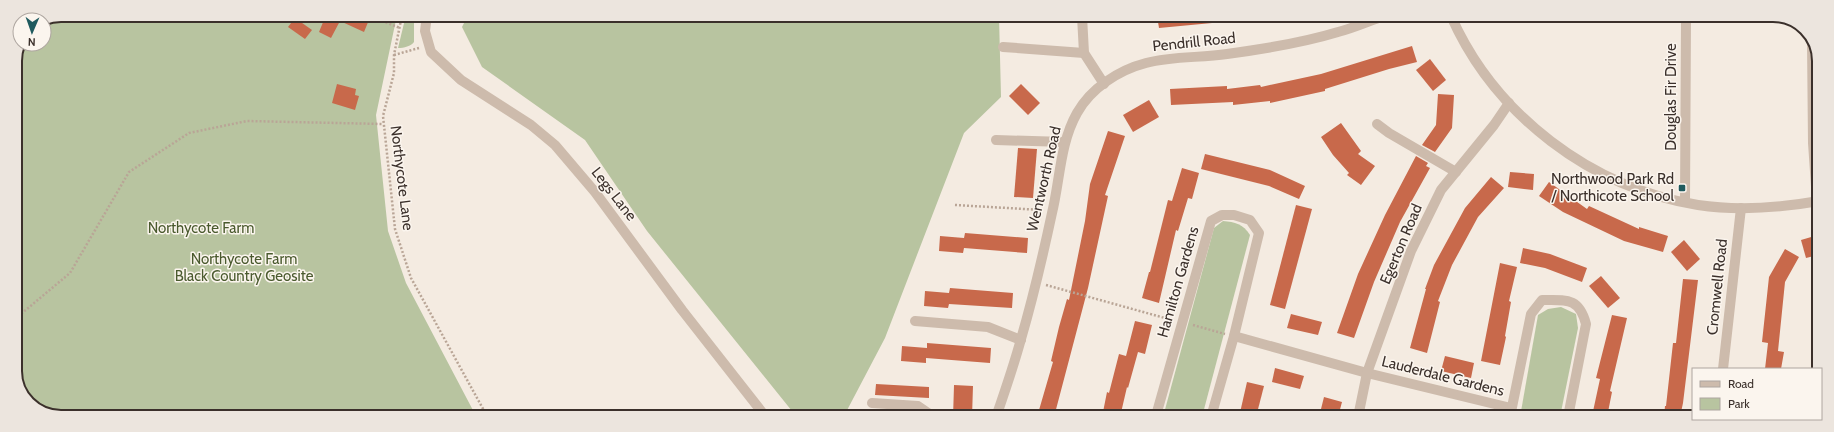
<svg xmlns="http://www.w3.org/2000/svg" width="1834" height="432" viewBox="0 0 1834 432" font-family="Cabin,sans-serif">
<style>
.green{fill:#b8c4a0}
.building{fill:#c8694b}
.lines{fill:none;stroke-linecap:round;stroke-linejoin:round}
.path{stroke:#b9a596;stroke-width:2.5;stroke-dasharray:2 2;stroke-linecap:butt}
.minor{stroke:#cdbbac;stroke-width:10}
.poi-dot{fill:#1f5a5e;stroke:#fbf5ee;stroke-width:1.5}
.labels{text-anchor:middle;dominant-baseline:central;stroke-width:3;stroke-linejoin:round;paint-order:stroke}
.street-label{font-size:15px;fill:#3b302b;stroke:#fbf5ee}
.poi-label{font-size:15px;fill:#3b302b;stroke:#fbf5ee;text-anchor:end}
.park-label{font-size:15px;fill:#4a5a2e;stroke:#fbf5ee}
.rim{fill:none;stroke:#3b302b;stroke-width:2}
</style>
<rect width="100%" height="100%" fill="#f4ebe1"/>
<!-- green -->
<g class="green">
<polygon points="61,15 397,15 376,115 388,231 406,283 476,416 52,416 27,402 15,377 15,61 22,44 44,44 44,22"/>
<path d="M 406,15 L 414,15 L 414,42 C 411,46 404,48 398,48 Z"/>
<polygon points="468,15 999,16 1001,97 964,133 885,338 844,416 796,416 647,231 585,140 482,67 462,27"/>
<path d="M 1223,221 C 1235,222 1243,224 1250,235 L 1202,417 L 1163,417 L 1214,228 Z"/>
<polygon points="1561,307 1576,314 1578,328 1560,417 1520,417 1538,315 1548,309"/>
</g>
<!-- building -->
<g class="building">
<polygon points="326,15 371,15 364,32 340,21 331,38 319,32"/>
<polygon points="1157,16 1211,16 1212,23 1159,28"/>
<polygon points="295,18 312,30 305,39 288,27"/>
<polygon points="1412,46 1417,62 1389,69 1325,89 1325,91 1270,103 1270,101 1233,105 1233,102 1171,105 1170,89 1227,86 1227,89 1260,85 1261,87 1321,74"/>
<polygon points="1430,59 1446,80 1433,91 1416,70"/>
<polygon points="337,84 356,89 355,95 359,96 355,110 332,103"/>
<polygon points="1021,84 1040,103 1028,115 1009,96"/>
<polygon points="1438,94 1454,95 1452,128 1435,152 1422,145 1436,125"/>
<polygon points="1149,100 1159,117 1133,132 1123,115"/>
<polygon points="1341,123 1361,151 1358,154 1375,166 1361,185 1347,175 1349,173 1333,155 1321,137"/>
<polygon points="1108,131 1125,136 1105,195 1108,196 1088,288 1054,417 1037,417 1053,362 1051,361 1059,327 1067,299 1069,300 1085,221 1090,184"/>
<polygon points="1018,148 1037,149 1033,198 1014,197"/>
<polygon points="1205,154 1270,170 1305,186 1299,199 1269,186 1201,169"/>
<polygon points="1416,156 1428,163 1426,166 1430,168 1400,222 1374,282 1354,338 1337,333 1358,274 1385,215"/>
<polygon points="1182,168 1199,173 1192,199 1188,198 1178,231 1176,230 1159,303 1142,298 1149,272 1150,272 1168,200 1172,201"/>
<polygon points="1510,172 1534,174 1533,190 1508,187"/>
<polygon points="1491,177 1504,188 1478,217 1452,265 1438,301 1440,302 1427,353 1410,348 1426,289 1425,289 1434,265 1465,208"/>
<polygon points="1549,182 1587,209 1589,206 1639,229 1639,227 1668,236 1663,252 1624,241 1563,212 1539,196"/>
<polygon points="1296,205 1312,209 1285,309 1270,305"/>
<polygon points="965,233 1028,238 1027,253 964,248 963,253 939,251 940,236 964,238"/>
<polygon points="1818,235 1818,255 1806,258 1801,240"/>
<polygon points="1684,240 1700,259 1687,271 1671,252"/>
<polygon points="1523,248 1550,254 1587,268 1582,282 1545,268 1520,263"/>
<polygon points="1785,249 1799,257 1785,282 1778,351 1784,352 1781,369 1765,369 1768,343 1762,342 1769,277"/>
<polygon points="1500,263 1517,267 1509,301 1511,302 1505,336 1506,337 1500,365 1481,361"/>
<polygon points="1601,276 1620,298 1608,308 1589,286"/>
<polygon points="1683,279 1698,280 1683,403 1680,417 1664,417 1665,406 1666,406 1673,343 1676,343"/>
<polygon points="950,288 1013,293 1012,308 949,304 948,308 924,306 925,291 949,293"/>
<polygon points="1291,314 1322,322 1318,335 1287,328"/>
<polygon points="1612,315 1627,318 1610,391 1612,392 1607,417 1599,417 1592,416 1600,379 1596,378"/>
<polygon points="1135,321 1152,325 1145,354 1138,352 1128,388 1127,387 1120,417 1102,417 1107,392 1109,393 1119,354 1126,356"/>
<polygon points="927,343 991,348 990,363 926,358 926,363 901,361 902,346 927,348"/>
<polygon points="1445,356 1474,363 1471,378 1441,371"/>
<polygon points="1275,368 1304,376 1300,389 1272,382"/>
<polygon points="1247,382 1264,386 1256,417 1239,417"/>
<polygon points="876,384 929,387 929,398 875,395"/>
<polygon points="954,385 973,386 972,417 953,417"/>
<polygon points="1324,397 1342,402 1338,417 1319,417"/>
</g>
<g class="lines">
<!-- path -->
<g class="path">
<polyline points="367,15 400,28"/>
<polyline points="402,15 394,55 394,73 383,116 395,229 411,278 487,416"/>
<polyline points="44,25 66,15"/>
<polyline points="394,55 419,48"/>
<polyline points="955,205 1042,210"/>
<polyline points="1046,285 1172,320"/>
<polyline points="15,319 70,273 129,172 189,133 247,121 383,124"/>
<polyline points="1193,325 1225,334"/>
<polyline points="1522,411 1545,417"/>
</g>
<!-- minor -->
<g class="minor">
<polyline points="427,15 425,31 431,52 461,80 531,125 555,145 595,192 682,310 765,416"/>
<polyline points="1082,16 1084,53 1104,84"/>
<path d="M 1451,16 C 1495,115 1591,188 1698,205 C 1738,211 1779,208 1819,201"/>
<polyline points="1812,42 1813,143 1817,201"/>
<polyline points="1003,47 1084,53"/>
<polyline points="1377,124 1389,133 1456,172"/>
<polyline points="996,140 1065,142"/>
<polyline points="1685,202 1686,16"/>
<polyline points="915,321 988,327 1021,340"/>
<polyline points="1234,336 1367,373 1511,408"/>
<polyline points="1723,369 1741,208"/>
<polyline points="872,403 918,406 934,417"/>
<path d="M 996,417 C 1005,391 1014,365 1021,339 C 1033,298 1043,255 1052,213 C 1060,180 1060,143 1077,113 C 1091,88 1119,70 1146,63 C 1173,56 1200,58 1227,54 C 1264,49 1302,43 1338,32 C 1354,28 1369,21 1384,16"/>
<polyline points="1157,417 1157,412 1211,221 1222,215 1234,215 1250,220 1259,233 1234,336 1211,417"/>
<polyline points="1358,417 1367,373 1411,251 1441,190 1494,125 1509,103"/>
<path d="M 1510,417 L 1531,314 L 1542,300 C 1566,300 1579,297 1586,324 L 1568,417"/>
</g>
</g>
<!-- markers -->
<rect class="poi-dot" x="1678" y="184" width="8" height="8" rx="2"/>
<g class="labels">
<!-- street labels -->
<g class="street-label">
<text transform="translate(1194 42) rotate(-6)">Pendrill Road</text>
<text transform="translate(1671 97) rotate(-90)">Douglas Fir Drive</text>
<text transform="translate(402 178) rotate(83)">Northycote Lane</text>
<text transform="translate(1044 179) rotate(-77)">Wentworth Road</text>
<text transform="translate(614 194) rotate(52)">Legs Lane</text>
<text transform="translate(1401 244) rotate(-67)">Egerton Road</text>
<text transform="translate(1178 282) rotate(-74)">Hamilton Gardens</text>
<text transform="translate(1717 287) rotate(-84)">Cromwell Road</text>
<text transform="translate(1443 376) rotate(14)">Lauderdale Gardens</text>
</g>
<!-- poi labels -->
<g class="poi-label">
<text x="1674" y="179">Northwood Park Rd<tspan x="1674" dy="17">/ Northicote School</tspan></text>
</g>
<!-- park labels -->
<g class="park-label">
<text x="201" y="228">Northycote Farm</text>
<text x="244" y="259">Northycote Farm<tspan x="244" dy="17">Black Country Geosite</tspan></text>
</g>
</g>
<!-- crop -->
<path d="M0 0H1834V432H0ZM61 22H1773A39 39 0 0 1 1812 61V371A39 39 0 0 1 1773 410H61A39 39 0 0 1 22 371V61A39 39 0 0 1 61 22Z" fill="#ece5de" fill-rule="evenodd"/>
<path class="rim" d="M61 22H1773A39 39 0 0 1 1812 61V371A39 39 0 0 1 1773 410H61A39 39 0 0 1 22 371V61A39 39 0 0 1 61 22Z"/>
<!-- legend -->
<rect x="1692" y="368" width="130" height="52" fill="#fbf5ee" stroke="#aea6a0"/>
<rect x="1700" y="381" width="20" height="6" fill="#cdbbac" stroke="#aea6a0"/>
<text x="1728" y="388" font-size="12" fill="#3b302b">Road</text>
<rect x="1700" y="398" width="20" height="12" fill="#b8c4a0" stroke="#aea6a0"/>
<text x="1728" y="408" font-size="12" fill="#3b302b">Park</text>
<!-- north arrow -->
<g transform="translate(32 32) rotate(182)"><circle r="19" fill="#fbf5ee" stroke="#aea6a0"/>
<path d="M0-3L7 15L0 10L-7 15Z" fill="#1f5a5e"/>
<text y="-6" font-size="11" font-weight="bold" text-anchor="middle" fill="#3b302b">N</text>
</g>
</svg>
